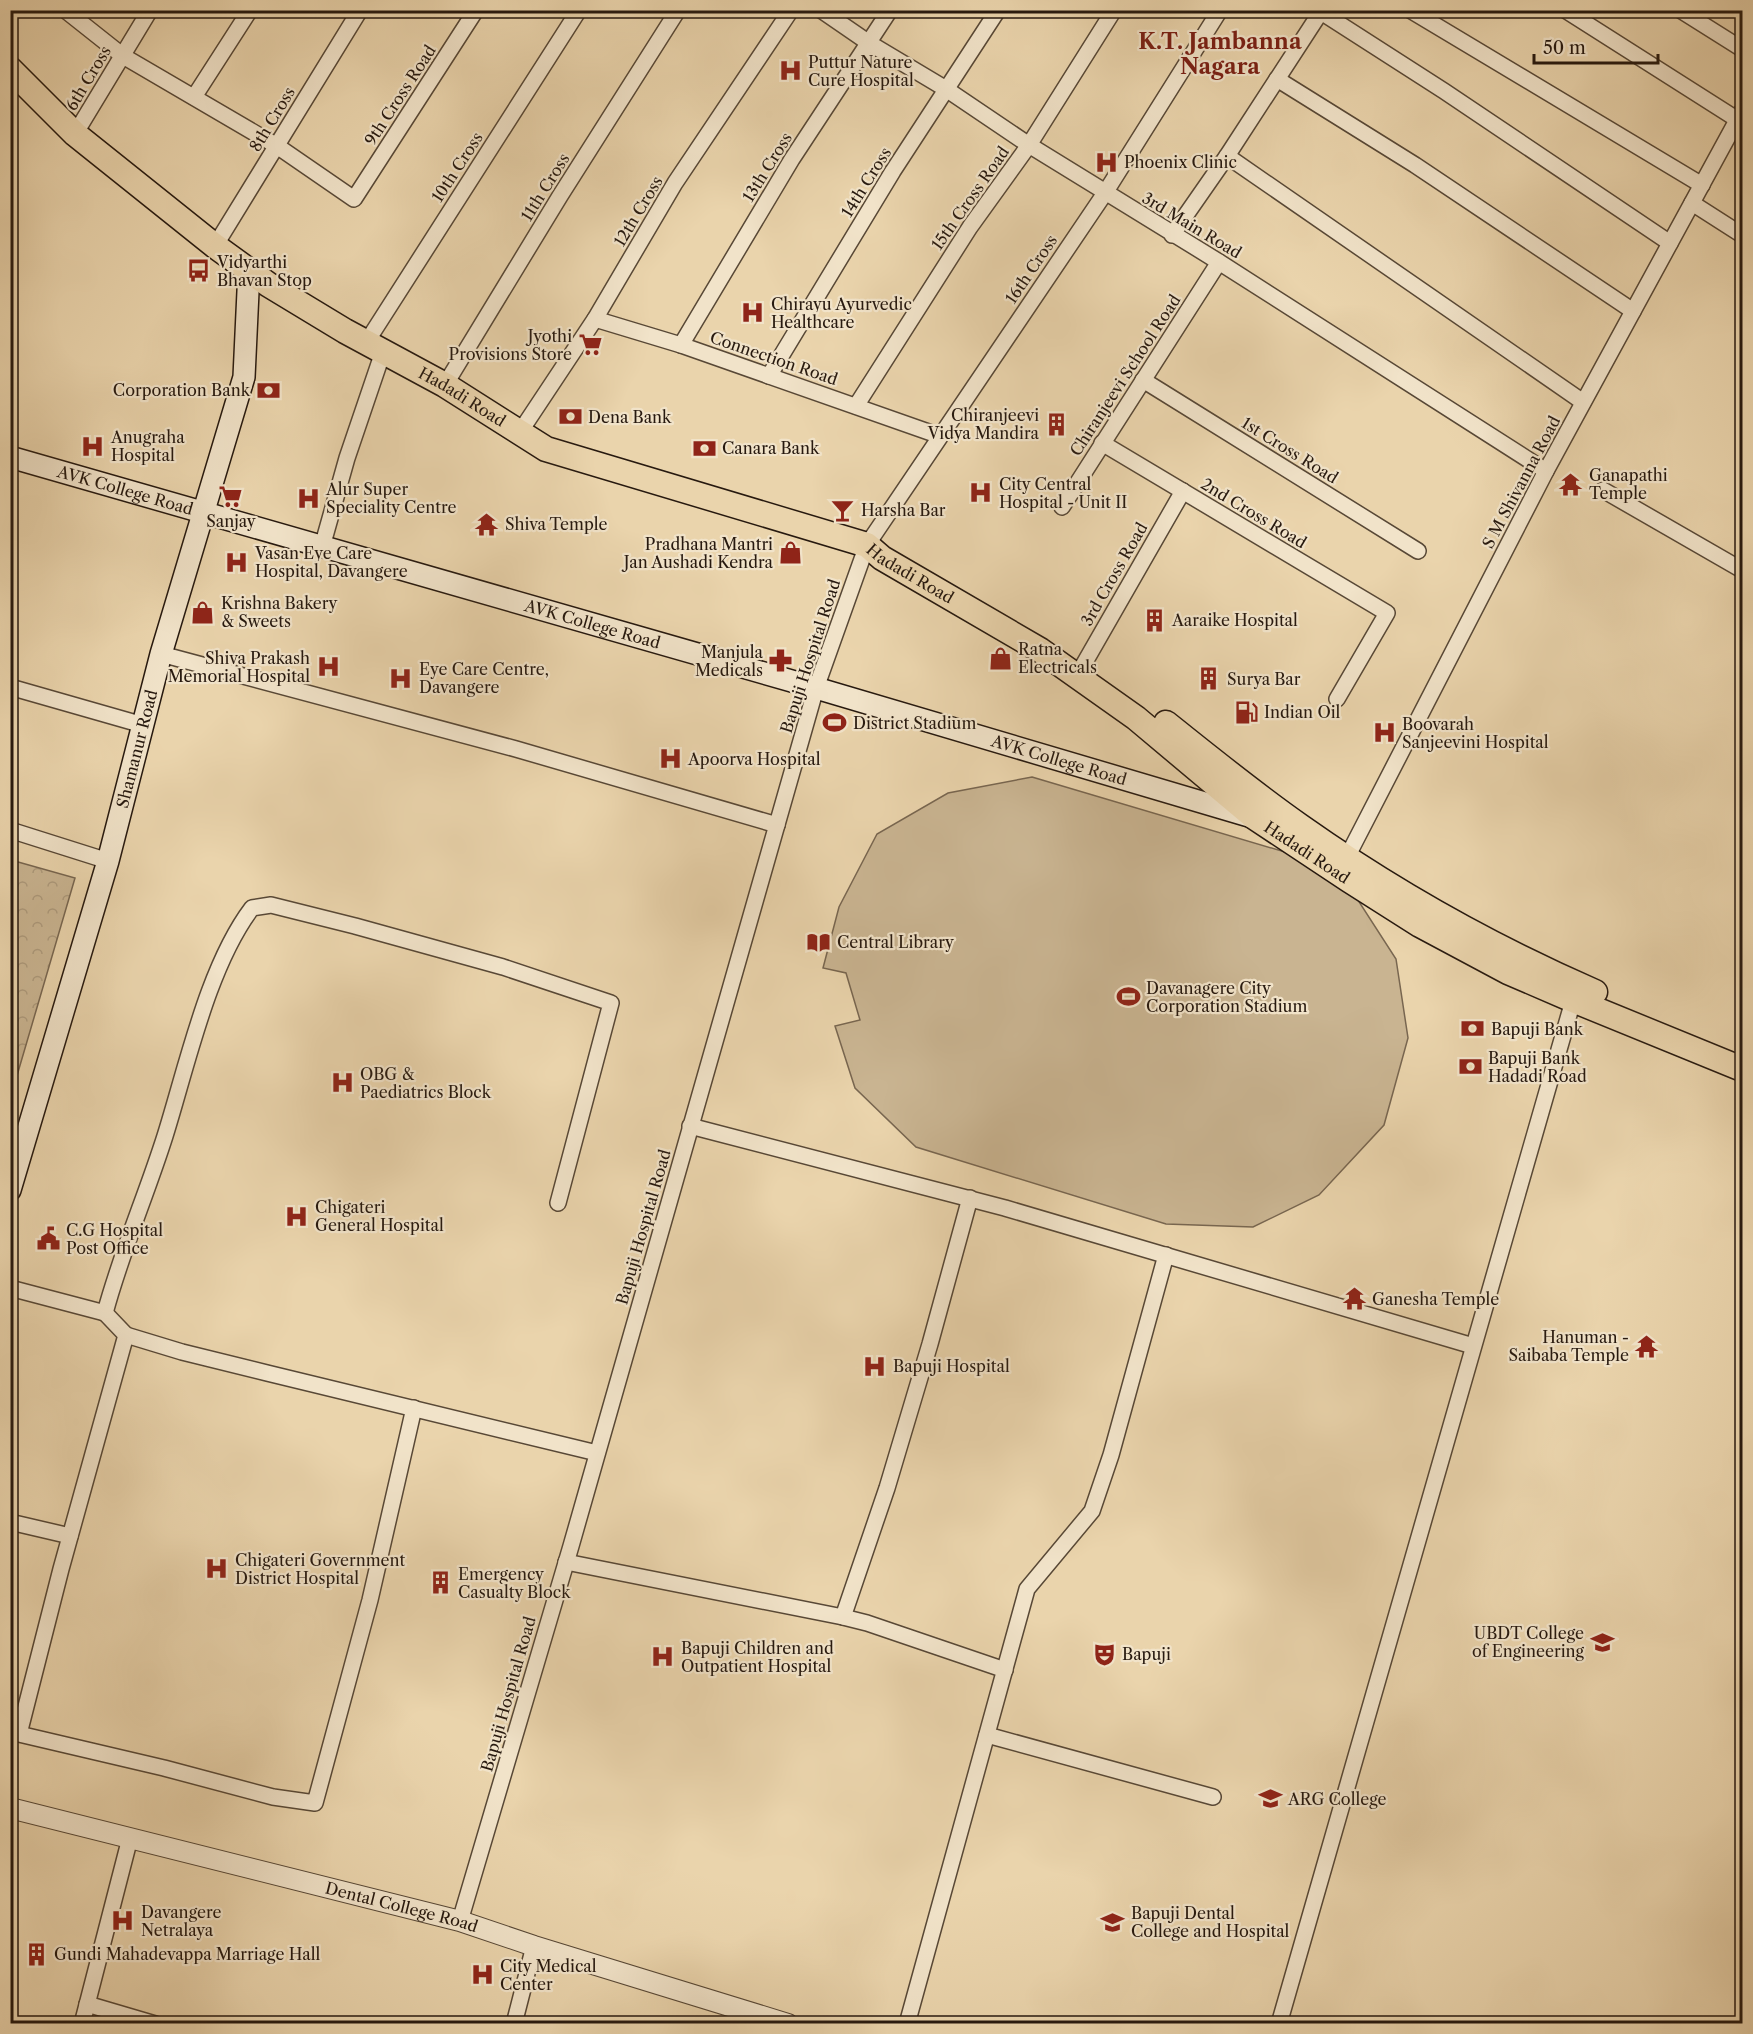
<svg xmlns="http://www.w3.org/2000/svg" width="1753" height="2034" viewBox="0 0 1753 2034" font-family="'Libre Caslon Text',serif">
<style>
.forest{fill:url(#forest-crowns);stroke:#786650;stroke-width:1.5}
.garden{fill:#c9b491;stroke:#786650;stroke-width:1.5}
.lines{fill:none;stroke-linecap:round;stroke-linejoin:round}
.minor-casing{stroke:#584836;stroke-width:18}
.tertiary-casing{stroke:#584836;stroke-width:22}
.secondary-casing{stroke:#27190f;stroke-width:24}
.primary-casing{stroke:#27190f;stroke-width:27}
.minor{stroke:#f1e3c9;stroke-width:15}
.tertiary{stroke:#f1e3c9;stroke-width:20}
.secondary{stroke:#f1e3c9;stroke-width:21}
.primary{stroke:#ead4ac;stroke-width:24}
.labels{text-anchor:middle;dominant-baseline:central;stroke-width:4.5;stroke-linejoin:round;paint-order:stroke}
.poi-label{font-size:16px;fill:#27190f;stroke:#f1e3c9;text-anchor:start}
.street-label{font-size:16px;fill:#27190f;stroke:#f1e3c9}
.district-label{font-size:22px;font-weight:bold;fill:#7a1f14;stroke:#f1e3c9}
</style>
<defs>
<pattern id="forest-crowns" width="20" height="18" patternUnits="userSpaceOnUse" patternTransform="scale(1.5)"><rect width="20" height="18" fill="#c9b491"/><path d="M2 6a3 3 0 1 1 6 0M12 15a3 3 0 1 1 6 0" fill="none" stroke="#ad9a7c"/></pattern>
</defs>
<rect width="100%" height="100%" fill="#ead4ac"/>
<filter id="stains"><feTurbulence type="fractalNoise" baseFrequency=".00333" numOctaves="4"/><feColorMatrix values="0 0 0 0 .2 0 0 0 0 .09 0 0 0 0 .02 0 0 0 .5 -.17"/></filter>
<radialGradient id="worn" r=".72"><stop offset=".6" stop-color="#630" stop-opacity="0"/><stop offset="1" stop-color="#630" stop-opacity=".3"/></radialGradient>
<!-- forest -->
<polygon class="forest" points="11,860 75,878 11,1096 10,860"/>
<!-- garden -->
<polygon class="garden" points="1032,777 1295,855 1356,897 1396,959 1408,1038 1384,1125 1319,1195 1253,1227 1166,1224 916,1147 855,1088 835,1026 860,1020 846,973 823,968 839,907 877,834 948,793"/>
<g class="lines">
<defs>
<g id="minor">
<polyline points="65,10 123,56 277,146 354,199 476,10"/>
<polyline points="821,10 869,43 946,89 1029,145 1219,262 1546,471"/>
<polyline points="1410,10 1702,185"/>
<polyline points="1565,10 1738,120"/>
<polyline points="1680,10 1742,49"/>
<polyline points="1321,12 1444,91 1670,243"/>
<polyline points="1277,79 1415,165 1633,311"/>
<polyline points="194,97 250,10"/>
<polyline points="75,134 150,10"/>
<polyline points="1227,156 1583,402"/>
<polyline points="1692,203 1742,235"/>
<polyline points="1172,235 1227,156 1322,10"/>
<polyline points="215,246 360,10"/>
<polyline points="595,319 681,345 940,436"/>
<polyline points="366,343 579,10"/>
<polyline points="681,345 792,159 890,10"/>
<polyline points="769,376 893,171 998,10"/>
<polyline points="1143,380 1418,551"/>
<polyline points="445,385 560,196 678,10"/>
<polyline points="856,406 970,227 1029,145 1114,10"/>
<polyline points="520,432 595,319 675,183 791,10"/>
<polyline points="1102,443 1387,613 1337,699"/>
<polyline points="1603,490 1742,570"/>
<polyline points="1062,507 1219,262"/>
<polyline points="322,547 347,458 383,352"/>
<polyline points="161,654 516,749 777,825"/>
<polyline points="1077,676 1183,491"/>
<polyline points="10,687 143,725"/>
<polyline points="10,830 108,861"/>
<polyline points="1343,865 1546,471 1742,111"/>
<polyline points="690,1126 1005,1208 1473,1346"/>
<path d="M 10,1288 L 105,1313 C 121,1253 146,1196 165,1136 C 187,1066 208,966 252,908 L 271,905 L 355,926 L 503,967 L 611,1003 L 558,1203"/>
<polyline points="105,1313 126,1335 61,1569 19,1734 164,1768 273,1797 315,1803 370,1600 414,1408"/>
<polyline points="126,1335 182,1352 267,1373 597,1453"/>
<polyline points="10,1522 70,1536"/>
<polyline points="566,1562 843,1617 867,1623 1005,1670"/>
<polyline points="843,1617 887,1488 930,1344 970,1198"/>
<polyline points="987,1735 1213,1797"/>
<polyline points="460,1921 571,1546 816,688 867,545 1105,193 1220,10"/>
<polyline points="87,2004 155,2024"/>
<polyline points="82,2024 130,1838"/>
<polyline points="514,2024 534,1946"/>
<polyline points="907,2024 1027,1589 1092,1511 1111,1455 1166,1255"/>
<polyline points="1279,2024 1575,994"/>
</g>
<g id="tertiary">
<path id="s1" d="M 10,1808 L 460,1921 L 534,1946 L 788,2024"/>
</g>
<g id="secondary">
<path id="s2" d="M 10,457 L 816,688 L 1252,817"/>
<path id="s3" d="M 10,1190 L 108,861 L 161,654 L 244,377 L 249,270"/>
</g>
<g id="primary">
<path id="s4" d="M 10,69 L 75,134 L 215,246 L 269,285 L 345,331 L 445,385 L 546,449 L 867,545 L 882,558 L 1040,650 L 1136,718 L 1254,817 L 1349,880 L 1420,925 L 1508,972 L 1573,1000 L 1742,1069"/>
<path d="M 1166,723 C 1210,758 1254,794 1300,826 C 1392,891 1492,947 1595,992"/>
</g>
</defs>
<!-- minor casing -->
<use href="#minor" class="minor-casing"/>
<!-- tertiary casing -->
<use href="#tertiary" class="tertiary-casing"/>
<!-- secondary casing -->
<use href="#secondary" class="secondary-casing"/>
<!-- primary casing -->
<use href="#primary" class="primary-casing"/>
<!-- minor -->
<use href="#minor" class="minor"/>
<!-- tertiary -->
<use href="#tertiary" class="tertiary"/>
<!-- secondary -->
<use href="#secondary" class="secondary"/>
<!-- primary -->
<use href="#primary" class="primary"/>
</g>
<!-- icons -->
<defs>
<symbol id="hospital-bare" viewBox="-9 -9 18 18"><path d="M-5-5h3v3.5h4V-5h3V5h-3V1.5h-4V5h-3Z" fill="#8f2418" stroke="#f1e3c9" stroke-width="2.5" paint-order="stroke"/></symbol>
<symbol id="bus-bare" viewBox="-9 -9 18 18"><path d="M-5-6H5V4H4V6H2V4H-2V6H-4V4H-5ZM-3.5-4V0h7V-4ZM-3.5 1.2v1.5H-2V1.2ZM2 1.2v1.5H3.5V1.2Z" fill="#8f2418" stroke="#f1e3c9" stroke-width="2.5" paint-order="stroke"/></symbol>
<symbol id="supermarket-bare" viewBox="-9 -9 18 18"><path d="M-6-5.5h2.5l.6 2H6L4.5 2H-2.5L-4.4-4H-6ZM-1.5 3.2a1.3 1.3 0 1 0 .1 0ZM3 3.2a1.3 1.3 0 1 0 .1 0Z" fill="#8f2418" stroke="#f1e3c9" stroke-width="2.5" paint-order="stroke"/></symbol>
<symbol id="bank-bare" viewBox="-9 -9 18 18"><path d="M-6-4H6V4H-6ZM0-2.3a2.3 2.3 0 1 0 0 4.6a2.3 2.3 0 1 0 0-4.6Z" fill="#8f2418" stroke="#f1e3c9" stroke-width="2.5" paint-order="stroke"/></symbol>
<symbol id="building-bare" viewBox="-9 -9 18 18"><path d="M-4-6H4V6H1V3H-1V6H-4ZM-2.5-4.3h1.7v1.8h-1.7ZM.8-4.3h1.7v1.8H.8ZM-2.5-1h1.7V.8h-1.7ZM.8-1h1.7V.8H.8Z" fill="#8f2418" stroke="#f1e3c9" stroke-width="2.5" paint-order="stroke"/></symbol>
<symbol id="temple-bare" viewBox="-9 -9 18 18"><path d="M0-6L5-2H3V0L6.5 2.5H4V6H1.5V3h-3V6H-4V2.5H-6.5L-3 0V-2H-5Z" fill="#8f2418" stroke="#f1e3c9" stroke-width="2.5" paint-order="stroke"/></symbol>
<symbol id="bar-bare" viewBox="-9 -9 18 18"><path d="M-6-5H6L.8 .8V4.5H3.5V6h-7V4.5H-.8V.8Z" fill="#8f2418" stroke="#f1e3c9" stroke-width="2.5" paint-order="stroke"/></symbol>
<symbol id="shop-bare" viewBox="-9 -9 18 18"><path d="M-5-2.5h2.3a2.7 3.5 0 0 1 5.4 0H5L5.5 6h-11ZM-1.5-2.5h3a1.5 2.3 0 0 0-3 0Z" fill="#8f2418" stroke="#f1e3c9" stroke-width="2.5" paint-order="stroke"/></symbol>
<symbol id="pharmacy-bare" viewBox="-9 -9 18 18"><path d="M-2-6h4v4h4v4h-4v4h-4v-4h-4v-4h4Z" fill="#8f2418" stroke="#f1e3c9" stroke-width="2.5" paint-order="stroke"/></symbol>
<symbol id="fuel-bare" viewBox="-9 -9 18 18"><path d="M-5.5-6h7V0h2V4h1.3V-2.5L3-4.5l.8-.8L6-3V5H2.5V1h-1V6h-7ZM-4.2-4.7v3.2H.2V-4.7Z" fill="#8f2418" stroke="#f1e3c9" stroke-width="2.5" paint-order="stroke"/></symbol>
<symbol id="stadium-bare" viewBox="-9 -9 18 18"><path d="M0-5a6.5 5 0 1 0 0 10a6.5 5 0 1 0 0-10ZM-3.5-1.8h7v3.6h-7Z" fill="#8f2418" stroke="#f1e3c9" stroke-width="2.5" paint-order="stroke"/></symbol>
<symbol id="library-bare" viewBox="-9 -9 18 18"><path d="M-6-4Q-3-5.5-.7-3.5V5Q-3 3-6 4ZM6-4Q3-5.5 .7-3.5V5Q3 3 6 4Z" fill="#8f2418" stroke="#f1e3c9" stroke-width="2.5" paint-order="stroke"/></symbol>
<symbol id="civic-bare" viewBox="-9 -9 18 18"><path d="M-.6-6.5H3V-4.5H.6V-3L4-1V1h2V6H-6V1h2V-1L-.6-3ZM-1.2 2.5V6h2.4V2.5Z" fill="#8f2418" stroke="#f1e3c9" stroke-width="2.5" paint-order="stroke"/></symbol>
<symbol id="university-bare" viewBox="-9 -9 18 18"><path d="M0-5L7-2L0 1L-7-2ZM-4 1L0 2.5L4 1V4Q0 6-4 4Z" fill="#8f2418" stroke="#f1e3c9" stroke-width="2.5" paint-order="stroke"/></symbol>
<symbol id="theatre-bare" viewBox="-9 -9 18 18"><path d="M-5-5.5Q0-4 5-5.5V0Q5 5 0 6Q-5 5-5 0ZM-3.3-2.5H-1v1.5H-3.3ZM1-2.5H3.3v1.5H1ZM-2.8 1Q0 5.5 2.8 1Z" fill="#8f2418" stroke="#f1e3c9" stroke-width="2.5" paint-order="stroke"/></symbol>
</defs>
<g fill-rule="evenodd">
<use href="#hospital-bare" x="774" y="54" width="33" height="33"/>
<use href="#hospital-bare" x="1090" y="146" width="33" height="33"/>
<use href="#bus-bare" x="182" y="254" width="33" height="33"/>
<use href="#hospital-bare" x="736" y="296" width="33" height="33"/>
<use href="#supermarket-bare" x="574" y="328" width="33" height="33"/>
<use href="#bank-bare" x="252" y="374" width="33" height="33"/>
<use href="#bank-bare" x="554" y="400" width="33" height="33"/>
<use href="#building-bare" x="1040" y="408" width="33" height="33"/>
<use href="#hospital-bare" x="76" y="430" width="33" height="33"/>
<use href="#bank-bare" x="688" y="432" width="33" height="33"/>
<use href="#temple-bare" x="1554" y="468" width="33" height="33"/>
<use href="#hospital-bare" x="964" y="476" width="33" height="33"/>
<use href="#supermarket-bare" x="214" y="480" width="33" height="33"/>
<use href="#hospital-bare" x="292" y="482" width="33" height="33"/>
<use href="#bar-bare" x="826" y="494" width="33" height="33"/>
<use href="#temple-bare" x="470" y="508" width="33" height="33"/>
<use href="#shop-bare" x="774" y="536" width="33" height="33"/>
<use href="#hospital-bare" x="220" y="546" width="33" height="33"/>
<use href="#shop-bare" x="186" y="596" width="33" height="33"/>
<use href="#building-bare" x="1138" y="604" width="33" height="33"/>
<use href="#shop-bare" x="984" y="642" width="33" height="33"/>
<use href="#pharmacy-bare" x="764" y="644" width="33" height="33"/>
<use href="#hospital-bare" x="312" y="650" width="33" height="33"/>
<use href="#hospital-bare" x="384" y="662" width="33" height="33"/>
<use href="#building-bare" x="1192" y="662" width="33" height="33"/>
<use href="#fuel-bare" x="1230" y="696" width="33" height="33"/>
<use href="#stadium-bare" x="818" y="706" width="33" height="33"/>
<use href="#hospital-bare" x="1368" y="716" width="33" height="33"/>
<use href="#hospital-bare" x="654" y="742" width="33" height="33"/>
<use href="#library-bare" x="802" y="926" width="33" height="33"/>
<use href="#stadium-bare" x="1112" y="980" width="33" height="33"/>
<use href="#bank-bare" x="1456" y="1012" width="33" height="33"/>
<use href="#bank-bare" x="1454" y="1050" width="33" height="33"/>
<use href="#hospital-bare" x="326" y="1066" width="33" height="33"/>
<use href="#hospital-bare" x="280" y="1200" width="33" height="33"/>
<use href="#civic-bare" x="32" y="1222" width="33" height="33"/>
<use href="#temple-bare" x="1338" y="1282" width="33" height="33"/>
<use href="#temple-bare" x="1630" y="1330" width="33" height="33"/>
<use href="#hospital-bare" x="858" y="1350" width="33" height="33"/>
<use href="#hospital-bare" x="200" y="1552" width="33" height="33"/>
<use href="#building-bare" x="424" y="1566" width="33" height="33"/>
<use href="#university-bare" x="1586" y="1626" width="33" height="33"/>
<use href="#theatre-bare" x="1088" y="1638" width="33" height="33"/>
<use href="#hospital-bare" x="646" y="1640" width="33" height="33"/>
<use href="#university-bare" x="1254" y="1782" width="33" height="33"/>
<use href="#hospital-bare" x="106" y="1904" width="33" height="33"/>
<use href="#university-bare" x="1096" y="1906" width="33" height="33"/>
<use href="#building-bare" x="20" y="1938" width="33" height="33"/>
<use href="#hospital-bare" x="466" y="1958" width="33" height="33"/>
</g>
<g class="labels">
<!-- poi labels -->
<g class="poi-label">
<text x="808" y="62">Puttur Nature<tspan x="808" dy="18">Cure Hospital</tspan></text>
<text x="1124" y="162">Phoenix Clinic</text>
<text x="217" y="262">Vidyarthi<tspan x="217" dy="18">Bhavan Stop</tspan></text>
<text x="771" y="304">Chirayu Ayurvedic<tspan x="771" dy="18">Healthcare</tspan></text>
<text x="572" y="336" text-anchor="end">Jyothi<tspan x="572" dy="18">Provisions Store</tspan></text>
<text x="250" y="390" text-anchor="end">Corporation Bank</text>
<text x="1039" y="415" text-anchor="end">Chiranjeevi<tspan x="1039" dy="18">Vidya Mandira</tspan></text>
<text x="588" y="417">Dena Bank</text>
<text x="111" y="437">Anugraha<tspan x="111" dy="18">Hospital</tspan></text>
<text x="722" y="448">Canara Bank</text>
<text x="1589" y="475">Ganapathi<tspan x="1589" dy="18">Temple</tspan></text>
<text x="999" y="484">City Central<tspan x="999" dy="18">Hospital - Unit II</tspan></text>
<text x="326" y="489">Alur Super<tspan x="326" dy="18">Speciality Centre</tspan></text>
<text x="861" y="510">Harsha Bar</text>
<text x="231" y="521" text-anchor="middle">Sanjay</text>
<text x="505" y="524">Shiva Temple</text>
<text x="773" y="544" text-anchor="end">Pradhana Mantri<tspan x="773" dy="18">Jan Aushadi Kendra</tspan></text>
<text x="255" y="553">Vasan Eye Care<tspan x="255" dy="18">Hospital, Davangere</tspan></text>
<text x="221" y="603">Krishna Bakery<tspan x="221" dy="18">&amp; Sweets</tspan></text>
<text x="1172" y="620">Aaraike Hospital</text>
<text x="1018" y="649">Ratna<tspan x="1018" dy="18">Electricals</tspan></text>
<text x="763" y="652" text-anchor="end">Manjula<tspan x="763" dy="18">Medicals</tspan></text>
<text x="310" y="658" text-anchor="end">Shiva Prakash<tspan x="310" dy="18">Memorial Hospital</tspan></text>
<text x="419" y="669">Eye Care Centre,<tspan x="419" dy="18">Davangere</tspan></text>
<text x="1227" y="679">Surya Bar</text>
<text x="1264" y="712">Indian Oil</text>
<text x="853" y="723">District Stadium</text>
<text x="1402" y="724">Boovarah<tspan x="1402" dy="18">Sanjeevini Hospital</tspan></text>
<text x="688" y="759">Apoorva Hospital</text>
<text x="837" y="942">Central Library</text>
<text x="1146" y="988">Davanagere City<tspan x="1146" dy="18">Corporation Stadium</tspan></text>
<text x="1491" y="1029">Bapuji Bank</text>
<text x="1488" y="1058">Bapuji Bank<tspan x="1488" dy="18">Hadadi Road</tspan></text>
<text x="360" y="1074">OBG &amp;<tspan x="360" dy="18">Paediatrics Block</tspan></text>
<text x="315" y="1207">Chigateri<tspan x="315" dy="18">General Hospital</tspan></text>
<text x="66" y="1230">C.G Hospital<tspan x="66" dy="18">Post Office</tspan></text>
<text x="1372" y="1299">Ganesha Temple</text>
<text x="1629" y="1337" text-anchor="end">Hanuman -<tspan x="1629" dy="18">Saibaba Temple</tspan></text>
<text x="893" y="1366">Bapuji Hospital</text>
<text x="235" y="1560">Chigateri Government<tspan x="235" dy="18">District Hospital</tspan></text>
<text x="458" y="1574">Emergency<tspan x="458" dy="18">Casualty Block</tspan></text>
<text x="1584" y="1633" text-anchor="end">UBDT College<tspan x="1584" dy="18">of Engineering</tspan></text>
<text x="681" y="1648">Bapuji Children and<tspan x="681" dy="18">Outpatient Hospital</tspan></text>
<text x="1122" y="1654">Bapuji</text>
<text x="1288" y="1799">ARG College</text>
<text x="141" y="1912">Davangere<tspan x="141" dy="18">Netralaya</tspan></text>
<text x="1131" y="1913">Bapuji Dental<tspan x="1131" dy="18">College and Hospital</tspan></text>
<text x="54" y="1954">Gundi Mahadevappa Marriage Hall</text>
<text x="500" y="1966">City Medical<tspan x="500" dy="18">Center</tspan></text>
</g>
<!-- street labels -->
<g class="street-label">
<text transform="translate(88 78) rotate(-59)">6th Cross</text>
<text transform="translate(400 95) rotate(-57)">9th Cross Road</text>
<text transform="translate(272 119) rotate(-59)">8th Cross</text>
<text transform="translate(457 167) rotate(-57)">10th Cross</text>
<text transform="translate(767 167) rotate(-58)">13th Cross</text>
<text transform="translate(866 182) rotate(-58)">14th Cross</text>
<text transform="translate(545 187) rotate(-58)">11th Cross</text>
<text transform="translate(970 198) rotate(-55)">15th Cross Road</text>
<text transform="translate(638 211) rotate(-59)">12th Cross</text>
<text transform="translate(1192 225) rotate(31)">3rd Main Road</text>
<text transform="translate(1031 269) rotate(-56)">16th Cross</text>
<text transform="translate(774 358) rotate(19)">Connection Road</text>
<text transform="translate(1125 375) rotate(-57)">Chiranjeevi School Road</text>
<text stroke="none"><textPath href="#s4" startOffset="561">Hadadi Road</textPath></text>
<text transform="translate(1290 450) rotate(32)">1st Cross Road</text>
<text transform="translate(1521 482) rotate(-62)">S M Shivanna Road</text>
<text stroke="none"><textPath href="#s2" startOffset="120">AVK College Road</textPath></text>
<text transform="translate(1254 513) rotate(31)">2nd Cross Road</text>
<text stroke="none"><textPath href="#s4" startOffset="1047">Hadadi Road</textPath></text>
<text transform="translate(1114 574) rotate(-60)">3rd Cross Road</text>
<text stroke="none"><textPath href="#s2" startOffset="606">AVK College Road</textPath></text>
<text transform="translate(810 656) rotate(-72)">Bapuji Hospital Road</text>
<text stroke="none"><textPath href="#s3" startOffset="459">Shamanur Road</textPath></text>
<text stroke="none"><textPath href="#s2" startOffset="1092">AVK College Road</textPath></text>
<text stroke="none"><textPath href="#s4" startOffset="1533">Hadadi Road</textPath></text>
<text transform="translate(643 1227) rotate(-74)">Bapuji Hospital Road</text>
<text transform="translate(508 1694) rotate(-74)">Bapuji Hospital Road</text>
<text stroke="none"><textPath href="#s1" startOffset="404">Dental College Road</textPath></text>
</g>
<!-- district labels -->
<g class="district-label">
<text x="1220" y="41">K.T. Jambanna<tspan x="1220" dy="25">Nagara</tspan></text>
</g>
</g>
<!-- margin -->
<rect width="1753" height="2034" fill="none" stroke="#ead4ac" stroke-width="36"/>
<rect x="12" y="12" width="1729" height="2010" fill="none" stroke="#27190f" stroke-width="3"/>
<rect x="18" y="18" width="1717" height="1998" fill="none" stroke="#27190f" stroke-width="1.5"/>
<!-- scale -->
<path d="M1534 54v9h124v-9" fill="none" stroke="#27190f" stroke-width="3"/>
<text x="1543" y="54" font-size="18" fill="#27190f" stroke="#f1e3c9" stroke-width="4.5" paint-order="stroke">50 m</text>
<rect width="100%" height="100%" filter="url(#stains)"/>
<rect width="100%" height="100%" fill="url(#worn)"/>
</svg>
